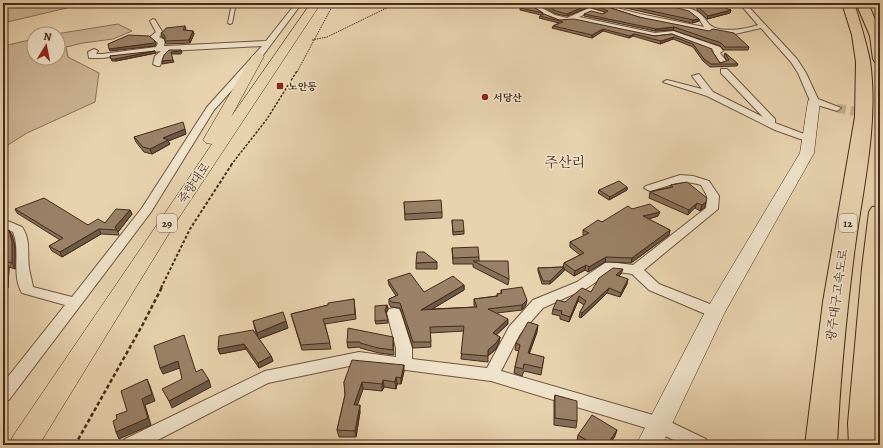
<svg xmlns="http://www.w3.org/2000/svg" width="883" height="448" viewBox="0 0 883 448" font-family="Alegreya,'Noto Serif KR',serif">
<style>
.green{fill:#ccb594;stroke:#8a7058}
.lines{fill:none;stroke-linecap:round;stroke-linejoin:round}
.street-tunnel{stroke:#c7b090;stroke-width:9;stroke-dasharray:9 4.5;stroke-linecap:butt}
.lane-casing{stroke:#6f5440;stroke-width:2}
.street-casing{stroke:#6f5440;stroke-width:2}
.secondary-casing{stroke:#472a1b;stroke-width:1}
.primary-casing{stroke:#472a1b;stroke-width:1}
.highway-casing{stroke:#472a1b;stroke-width:2}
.path-far3{stroke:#472a1b;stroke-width:1;stroke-dasharray:1.5 1;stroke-linecap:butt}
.path-far2{stroke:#472a1b;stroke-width:1.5;stroke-dasharray:2.5 1.5;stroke-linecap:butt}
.path-far1{stroke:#472a1b;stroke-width:2;stroke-dasharray:3 2;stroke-linecap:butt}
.path{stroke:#472a1b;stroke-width:2.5;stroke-dasharray:4 2.5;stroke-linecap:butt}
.lane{fill:#efe2ca;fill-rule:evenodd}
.street{fill:#efe2ca;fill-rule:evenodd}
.secondary{fill:#efe2ca;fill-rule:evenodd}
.primary{fill:#e7d2ad;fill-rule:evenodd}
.highway{fill:#e7d2ad;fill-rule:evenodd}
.wall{fill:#846f59;stroke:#472a1b}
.shaded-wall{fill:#6c5a48;stroke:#472a1b}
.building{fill:#9a8167;stroke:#472a1b}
.poi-dot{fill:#8f2418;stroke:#efe2ca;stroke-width:1.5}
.labels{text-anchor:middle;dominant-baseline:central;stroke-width:3;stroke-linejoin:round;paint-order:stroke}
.far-poi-label{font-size:10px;font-weight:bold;fill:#472a1b;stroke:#efe2ca;text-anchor:start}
.shield{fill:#efe2ca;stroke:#796150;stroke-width:1}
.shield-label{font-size:11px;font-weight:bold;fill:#472a1b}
.street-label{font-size:12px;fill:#472a1b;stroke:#efe2ca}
.quarter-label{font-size:14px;fill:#472a1b;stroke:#efe2ca}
</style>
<rect width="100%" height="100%" fill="#e7d2ad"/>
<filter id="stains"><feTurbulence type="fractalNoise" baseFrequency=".005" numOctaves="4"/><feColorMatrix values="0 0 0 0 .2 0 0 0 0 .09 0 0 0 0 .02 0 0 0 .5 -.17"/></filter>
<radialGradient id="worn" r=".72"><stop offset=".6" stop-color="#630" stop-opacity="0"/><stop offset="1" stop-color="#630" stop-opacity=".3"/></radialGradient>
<!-- green -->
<g class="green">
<polygon points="3,3 88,3 3,23"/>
<polygon points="118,24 132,31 113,39 83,43 66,47 68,57 99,73 95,102 27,133 3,148 3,46 34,39 34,58 58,58 58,34 56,34"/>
</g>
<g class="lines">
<!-- street-tunnel -->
<polyline class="street-tunnel" points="837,108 880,116"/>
<defs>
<polygon id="lane" points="232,3 236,3 232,23 230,24 228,23"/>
<g id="street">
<path d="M 296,3 L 302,3 L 261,58 L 214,110 L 151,212 L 9,400 L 3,402 L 3,383 L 65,305 L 22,293 C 11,275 21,251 13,232 L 3,228 L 3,219 L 22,227 C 31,240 27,254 29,268 C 30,274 32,281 33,287 L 72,297 L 142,208 L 207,107 L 262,46 L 169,51 L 163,57 L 160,66 L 157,66 L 153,64 L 155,56 L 161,51 L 102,58 L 89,58 L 88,52 L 94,49 L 98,51 L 96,54 L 102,54 L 156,47 L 158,43 L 150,37 L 156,32 L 150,21 L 153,19 L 155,20 L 163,33 L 159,37 L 165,40 L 164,46 L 166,46 L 266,41 Z"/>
<path d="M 587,3 L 597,3 L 640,14 L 704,27 C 694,5 671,13 657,3 C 671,3 684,5 696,11 C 703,15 705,19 709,24 C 718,34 747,29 758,25 L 739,3 L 745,3 L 797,59 L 806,73 L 818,99 L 841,108 L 837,111 L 811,103 L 798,73 L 791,62 L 761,28 L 735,34 L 712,30 L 709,32 L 639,18 Z"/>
<path d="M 538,6 L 555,15 L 567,18 L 589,8 L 606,13 L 603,15 L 590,12 L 579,17 L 655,33 L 673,31 L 720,47 L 723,51 L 720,53 L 727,62 L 720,64 L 712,53 L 714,51 L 672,35 L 655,37 L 574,20 C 561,26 547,16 536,9 L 535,8 Z"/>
<polygon points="721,69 727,69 775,119 775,123 812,137 814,139 812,141 806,141 775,130 707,96 663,82 667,80 702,89 692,76 699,74 713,92 763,117 721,73"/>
<path d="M 680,175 L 693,176 L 709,181 L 719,196 L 718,209 L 644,270 L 659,284 L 720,308 L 722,312 L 720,316 L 715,317 L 710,316 L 649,290 L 632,274 L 612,271 L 587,288 L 543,308 L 520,334 L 501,371 L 660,417 L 706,439 L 709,445 L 683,445 L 656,431 L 491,381 L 359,364 L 268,383 L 148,445 L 122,445 L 125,439 L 265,371 L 359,352 L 396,357 L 396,348 L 387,313 L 389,309 L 394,308 L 399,309 L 401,313 L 412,348 L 412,359 L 487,368 L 509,327 L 533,300 L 577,282 L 605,263 L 610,262 L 633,265 L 706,208 L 707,196 L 701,185 C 680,178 670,186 650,191 L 644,188 L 646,186 Z"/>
</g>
<polygon id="secondary" points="814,97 820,101 814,153 725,312 662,445 636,445 705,312 800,153 808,101"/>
<polygon id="primary" points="311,3 321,3 176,222 39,445 9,445 13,436 212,144 206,143 203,140 252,56 258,52 264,56 231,117"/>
<g id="highway">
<path d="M 842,3 L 854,3 C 860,22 866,41 870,61 C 879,126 862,191 854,254 C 846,318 840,381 837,445 L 805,445 L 823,302 L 855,117 L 856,62 L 852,35 Z"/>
<polygon points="856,3 868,3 880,31 880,63 875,62 873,59 870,36"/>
<polygon points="880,206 880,445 849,445 848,423 862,268 869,212 872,207"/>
</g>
</defs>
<!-- lane casing -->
<use href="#lane" class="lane-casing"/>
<!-- street casing -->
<use href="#street" class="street-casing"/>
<!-- secondary casing -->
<use href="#secondary" class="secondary-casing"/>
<!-- primary casing -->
<use href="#primary" class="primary-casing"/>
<!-- highway casing -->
<use href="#highway" class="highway-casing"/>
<!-- path-far3 -->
<g class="path-far3">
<polyline points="312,40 327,37 397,3"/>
<polyline points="297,72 334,3"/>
</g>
<!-- path-far2 -->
<polyline class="path-far2" points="231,165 267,119 297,71"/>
<!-- path-far1 -->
<polyline class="path-far1" points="161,288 190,229 232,164"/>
<!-- path -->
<polyline class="path" points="75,445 143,324 162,287"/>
<!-- lane -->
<use href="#lane" class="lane"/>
<!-- street -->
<use href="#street" class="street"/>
<!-- secondary -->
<use href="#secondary" class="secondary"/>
<!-- primary -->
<use href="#primary" class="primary"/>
<!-- highway -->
<use href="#highway" class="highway"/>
</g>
<!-- wall -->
<g class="wall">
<polygon points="540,3 595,3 639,17 749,47 748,50 724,50 720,46 673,30 655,31 584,16 584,14 603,14 605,12 589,7 567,16 556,14 540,5"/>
<polygon points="604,3 651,3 699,19 699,21 692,23"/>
<polygon points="697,6 731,10 730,13 707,19 697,10"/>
<polygon points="520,8 535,8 543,13 543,14 559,20 655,36 672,34 712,51 720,63 727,61 724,56 725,53 738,64 737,66 710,67 703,61 693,47 673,39 660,44 633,36 629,38 603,31 592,38 552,28 553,26 559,23 539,18 540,16 541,15 520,10"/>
<polygon points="185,26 186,29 185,30 193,31 194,34 190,43 166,44 165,41 165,39 162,37 161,33"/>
<polygon points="156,53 116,61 112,61 110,56"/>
<polygon points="186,134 168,141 170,144 152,154 144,152 136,142 134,137"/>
<polygon points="671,185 706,202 705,207 700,211 695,208 688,215 649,198 650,192 670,187"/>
<polygon points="627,187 627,190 609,200 598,193 599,190"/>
<polygon points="404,202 442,212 442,218 405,220"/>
<polygon points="15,209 88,225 105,223 130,210 132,214 118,232 119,235 101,234 62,257 52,251 49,246 60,240 17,213"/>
<polygon points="632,209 658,216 648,219 670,230 669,235 631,263 605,262 588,272 585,270 574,276 564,269 564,271 550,284 542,284 538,271 538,268 563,267 564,263 580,255 570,247 570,242 584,236 583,235 583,230"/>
<polygon points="452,220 464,231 464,234 453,235"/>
<polygon points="3,232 12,235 15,247 15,269 9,267 8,288 3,293"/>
<polygon points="452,248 479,257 479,261 509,279 508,285 473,267 473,264 453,264"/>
<polygon points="437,262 437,269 416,269 416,263"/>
<polygon points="621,274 619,276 627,284 620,297 607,293 581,318 579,317 580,312 584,305 578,301 569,322 560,319 560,316 552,314 553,309 565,302 591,292"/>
<polygon points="388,280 424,292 464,285 464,290 432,309 475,307 474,305 474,299 497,296 497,294 501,293 501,290 526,305 522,310 497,313 508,324 496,335 500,337 499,342 496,349 488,356 488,362 461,359 464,331 430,333 431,347 413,348 400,308 391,307 389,304 389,299 396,296 389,285"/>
<polygon points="354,299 356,319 325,324 331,349 302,350 291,314"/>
<polygon points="387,305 388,308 386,312 388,323 376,324 375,321"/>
<polygon points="253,321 288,328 259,339 271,356 273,361 259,368 246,349 220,354 218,349 257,337"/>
<polygon points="537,332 529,354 544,357 541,375 524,371 522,376 514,373 515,367 519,351 515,350 516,343"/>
<polygon points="393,337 394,355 379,353 360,348 360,347 348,348 347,342"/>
<polygon points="404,371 401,384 397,384 396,389 384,387 382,391 363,389 357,405 360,412 356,437 339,437 337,430 345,395 344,382"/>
<polygon points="555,395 577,421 576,428 554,425 554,402"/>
<polygon points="578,435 615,436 609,445 583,445 577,441"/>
</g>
<!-- shaded-wall -->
<g class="shaded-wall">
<polygon points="590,4 589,7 567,16 567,14"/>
<polygon points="731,10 730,13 707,19 708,16"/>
<polygon points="699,19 699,21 692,23 693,20"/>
<polygon points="674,27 673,30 655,31 656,29"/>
<polygon points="603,29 603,31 592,38 592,35"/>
<polygon points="193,31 194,34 190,43 189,40"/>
<polygon points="634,34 633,36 629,38 630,36"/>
<polygon points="674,37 673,39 660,44 661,41"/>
<polygon points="155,41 156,43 155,46 110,51 109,49"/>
<polygon points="181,50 182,52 181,54 172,54 171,52"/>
<polygon points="155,51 156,53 116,61 115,59"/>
<polygon points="173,60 174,62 162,64 162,61"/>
<polygon points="185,129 186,134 168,141 170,144 152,154 150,149 163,138"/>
<polygon points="627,187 627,190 609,200 610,197"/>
<polygon points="706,202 705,207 700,211 702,205"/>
<polygon points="697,203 695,208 688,215 689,210"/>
<polygon points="130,210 132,214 118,232 115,227"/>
<polygon points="660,212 658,216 642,221 643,216"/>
<polygon points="99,229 101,234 62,257 60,252"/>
<polygon points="9,230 12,235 15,247 15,269 12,263"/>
<polygon points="670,230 669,235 631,263 632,258"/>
<polygon points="606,257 605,262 588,272 589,267"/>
<polygon points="5,261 9,267 8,288 3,293 3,284"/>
<polygon points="586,265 585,270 574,276 575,271"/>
<polygon points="564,267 564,271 550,284 550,281"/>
<polygon points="623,269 621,274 615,280 616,275"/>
<polygon points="628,279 627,284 620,297 621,293"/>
<polygon points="464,285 464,290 422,315 421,310"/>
<polygon points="609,288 607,293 581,318 582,313"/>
<polygon points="579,296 578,301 569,322 570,317"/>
<polygon points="527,300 526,305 522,310 522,305"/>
<polygon points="387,305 388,308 386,313 385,310"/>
<polygon points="508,319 508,324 493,338 493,333"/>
<polygon points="286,321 288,328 258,339 257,333"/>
<polygon points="538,325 537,332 527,360 528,353"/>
<polygon points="500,337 499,342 496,349 488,356 488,350"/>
<polygon points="244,344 246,349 220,354 218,349"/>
<polygon points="271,356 273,361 259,368 258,363"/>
<polygon points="178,361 180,368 163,374 160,368"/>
<polygon points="404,365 404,371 401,384 401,378"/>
<polygon points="396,377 397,384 396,389 395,382"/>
<polygon points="147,379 150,386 155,401 145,405 151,425 119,439 116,432 142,399"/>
<polygon points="209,380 211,387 172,408 169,401"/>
<polygon points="383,380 384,387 382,391 382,384"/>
<polygon points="362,382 363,389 355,412 354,405"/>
<polygon points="360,405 360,412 356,437 355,431"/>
<polygon points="617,430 615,436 609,445 607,445"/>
</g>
<!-- building -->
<g class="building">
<polygon points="541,3 595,3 639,17 709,31 713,29 734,33 749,47 725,47 721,43 674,27 656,29 584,14 591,11 603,14 608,11 590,4 567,14 556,11"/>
<polygon points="615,3 651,3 654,4 659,3 689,11 699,19 693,20"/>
<polygon points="711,3 731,10 708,16 697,6"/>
<polygon points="534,5 535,8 543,13 520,8"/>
<polygon points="544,14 559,20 574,19 655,36 672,34 712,49 712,51 720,63 729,60 725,53 738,64 711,64 704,59 693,44 674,37 661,41 634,34 630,36 603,29 592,35 553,26 563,22 540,16"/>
<polygon points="185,26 183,30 193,31 189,40 165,41 165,36 161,33 163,32 166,28"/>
<polygon points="129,35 149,36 155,41 154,43 109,49 108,44"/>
<polygon points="169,50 181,50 181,51 171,52 173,60 162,61 164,55"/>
<polygon points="155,51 115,59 111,59 110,56"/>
<polygon points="183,122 185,129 163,138 168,140 150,149 143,147 134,137"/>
<polygon points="619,181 627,187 610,197 599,190"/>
<polygon points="687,182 707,198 706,202 702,205 697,203 689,210 650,192 673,187 671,185"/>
<polygon points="44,198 88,225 98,219 105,223 116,209 130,210 115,227 117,230 99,229 60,252 49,246 63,238 15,209"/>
<polygon points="441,200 442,212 405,214 404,202"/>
<polygon points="650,204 660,212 643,216 670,230 632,258 606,257 589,267 586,265 575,271 564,263 584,253 570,242 589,233 583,230 598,220 602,222 628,206 632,209"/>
<polygon points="452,220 463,220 464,231 453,232"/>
<polygon points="9,230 12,242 12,263 5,261 5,282 3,284 3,232"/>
<polygon points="478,247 479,257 453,258 452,248"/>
<polygon points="417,252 424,252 437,262 416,263"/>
<polygon points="473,261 508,261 509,279"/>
<polygon points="564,267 550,281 543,281 538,268"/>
<polygon points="613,268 623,269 616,275 628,279 621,293 609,288 582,313 580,312 586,301 579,296 570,317 561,314 562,311 553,309 557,300 565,302 582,288 591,292 599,278"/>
<polygon points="410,273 424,292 453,276 464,285 421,310 477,307 474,299 498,296 497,294 502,293 501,290 522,287 527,300 522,305 488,309 508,319 493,333 500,337 496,343 488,350 488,356 461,354 464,326 430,327 431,342 413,342 400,303 391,302 389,299 398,295 388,280"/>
<polygon points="354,299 355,314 323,319 330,343 301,345 291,314 328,305 328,303"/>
<polygon points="387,305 385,310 388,320 375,321 375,306"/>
<polygon points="283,312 286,321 257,333 253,321"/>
<polygon points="528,322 538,325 528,353 544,357 542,368 524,364 523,369 515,367 520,345 516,343"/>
<polygon points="348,328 393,337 393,350 378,348 360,343 360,342 347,342"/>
<polygon points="253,330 271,356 258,363 244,344 218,349 219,336"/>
<polygon points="184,335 196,372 202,369 209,380 169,401 162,389 182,379 178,361 160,368 154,346"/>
<polygon points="352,360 404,365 401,378 396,377 395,382 383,380 382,384 362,382 354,405 360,405 355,431 337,430 345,395 344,382"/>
<polygon points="147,379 152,394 142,399 148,418 116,432 113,421 117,419 116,415 127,411 121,391"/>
<polygon points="555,395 577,401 577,421 555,418"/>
<polygon points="592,415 617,430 607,445 595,445 578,435"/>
</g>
<!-- markers -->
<g class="poi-dot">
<rect x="276" y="82" width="8" height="8" rx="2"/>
<circle cx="485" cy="97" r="4"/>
</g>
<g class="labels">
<!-- far-poi labels -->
<g class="far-poi-label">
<text x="288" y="86">노안동</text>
<text x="493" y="97">서당산</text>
</g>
<!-- shield labels -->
<g class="shield">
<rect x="157" y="214" width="20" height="18" rx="3"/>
<rect x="839" y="214" width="18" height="18" rx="3"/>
</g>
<g class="shield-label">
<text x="167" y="223">29</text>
<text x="848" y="223">12</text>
</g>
<!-- street labels -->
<g class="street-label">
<text transform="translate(194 183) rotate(-56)">죽향대로</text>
<text transform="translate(837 295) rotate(-82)">광주대구고속도로</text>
</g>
<!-- quarter labels -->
<g class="quarter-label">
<text x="565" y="162">주산리</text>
</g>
</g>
<!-- margin -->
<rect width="883" height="448" fill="none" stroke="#e7d2ad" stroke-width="16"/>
<rect x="4" y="4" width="875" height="440" fill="none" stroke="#472a1b" stroke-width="2"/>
<rect x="8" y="8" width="867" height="432" fill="none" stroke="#472a1b"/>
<!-- north arrow -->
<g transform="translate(46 46) rotate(10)"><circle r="19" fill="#efe2ca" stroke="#ac9884"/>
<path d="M0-3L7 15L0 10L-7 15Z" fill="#8f2418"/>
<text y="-6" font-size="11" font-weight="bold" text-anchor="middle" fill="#472a1b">N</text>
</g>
<rect width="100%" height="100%" filter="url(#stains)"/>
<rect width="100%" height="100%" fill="url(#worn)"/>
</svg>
